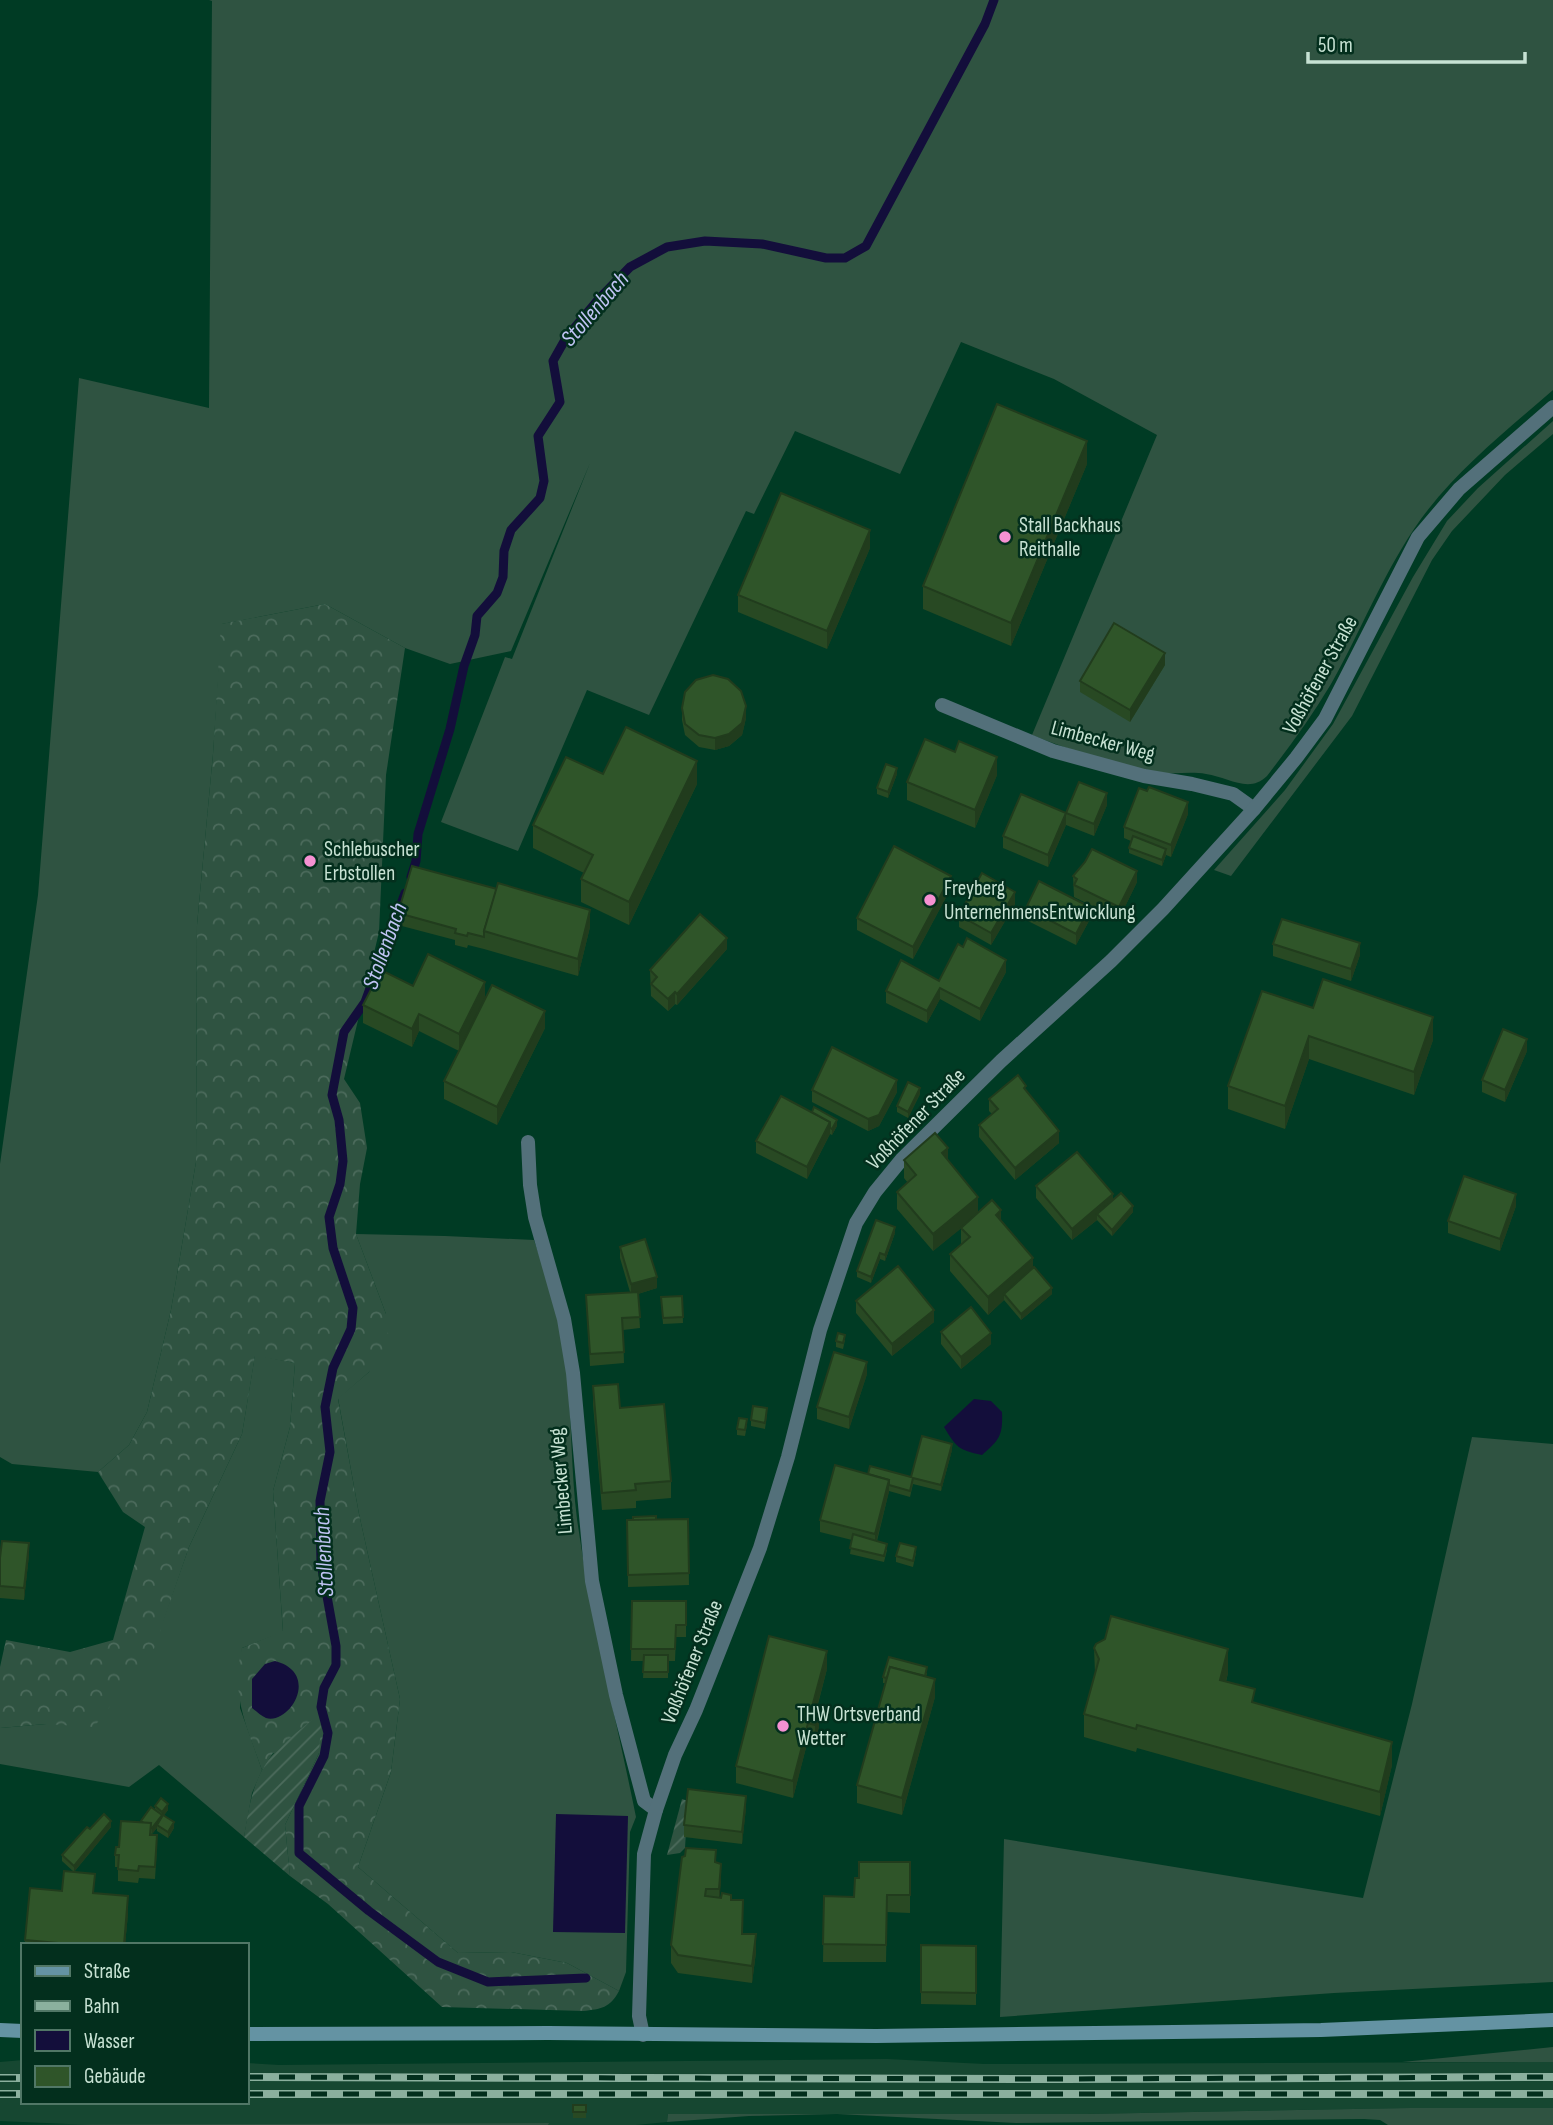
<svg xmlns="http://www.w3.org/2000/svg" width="1553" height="2125" viewBox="0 0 1553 2125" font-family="'Sofia Sans Condensed',sans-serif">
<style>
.built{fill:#164731}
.grass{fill:#2f5341}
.forest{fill:url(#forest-crowns)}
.garden{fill:url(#garden-furrows)}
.water{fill:#130e3b}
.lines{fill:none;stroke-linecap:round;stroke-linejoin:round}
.stream{stroke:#130e3b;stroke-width:9}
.minor{stroke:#53707a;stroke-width:14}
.tertiary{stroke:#53707a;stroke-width:14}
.secondary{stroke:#6493a3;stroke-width:14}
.rail-casing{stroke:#8bb09e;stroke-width:8}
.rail{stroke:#032f1d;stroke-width:5;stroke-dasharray:16;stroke-linecap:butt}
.wall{fill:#284923}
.shaded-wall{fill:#213c1d}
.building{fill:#2f5529;stroke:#213c1d;stroke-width:2}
.poi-dot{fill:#f591d2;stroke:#032f1d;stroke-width:2.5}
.labels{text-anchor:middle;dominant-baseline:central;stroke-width:5;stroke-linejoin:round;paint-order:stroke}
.poi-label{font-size:21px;fill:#c7e2d3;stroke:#032f1d;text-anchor:start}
.street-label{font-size:21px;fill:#c7e2d3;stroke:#032f1d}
.water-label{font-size:23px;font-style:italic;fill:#c0c4f4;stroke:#032f1d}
</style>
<defs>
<pattern id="forest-crowns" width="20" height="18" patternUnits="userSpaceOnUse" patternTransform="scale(1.75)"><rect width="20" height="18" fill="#2f5341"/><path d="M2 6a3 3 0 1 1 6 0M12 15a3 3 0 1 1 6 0" fill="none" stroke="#4c6b5c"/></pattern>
<pattern id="garden-furrows" width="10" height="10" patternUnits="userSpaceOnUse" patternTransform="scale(1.75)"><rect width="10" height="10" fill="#2f5341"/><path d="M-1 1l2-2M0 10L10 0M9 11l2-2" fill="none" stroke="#4c6b5c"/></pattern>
</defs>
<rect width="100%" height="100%" fill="#003b24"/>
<!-- built -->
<polygon class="built" points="887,2059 984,2064 1553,2062 1553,2108 1410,2108 1088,2114 668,2114 667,2122 636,2125 91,2125 0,2121 0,2062 23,2060 23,2102 247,2102 247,2063 279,2065"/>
<!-- grass -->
<g class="grass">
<path d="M 209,0 L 1553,0 L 1553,390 C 1504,433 1450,475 1414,529 C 1381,578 1360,633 1331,684 C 1312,716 1290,746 1267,776 C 1249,794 1228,777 1206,774 C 1190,771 1173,775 1157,772 C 1115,764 1072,751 1032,735 L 1157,435 L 1054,379 L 961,342 L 900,474 L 795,431 L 754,514 L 746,511 L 649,715 L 587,690 L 518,851 L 441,822 L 505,657 L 512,659 L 590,463 L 511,651 L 450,664 L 405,648 L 325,604 L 222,624 L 213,754 L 197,925 L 196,1162 L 171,1310 L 147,1412 L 129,1445 L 98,1472 L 12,1464 L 0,1457 L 0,1164 L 38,895 L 79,378 L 209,408 L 212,1 Z"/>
<polygon points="1553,421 1553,434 1505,475 1452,531 1432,560 1352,716 1231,876 1214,870 1285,790 1333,724 1413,577 1447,521 1478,488"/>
<path d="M 356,1234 L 445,1236 L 534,1240 C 549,1283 563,1329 567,1375 C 572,1423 571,1471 577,1519 C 591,1619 616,1718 636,1817 L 630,1832 L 626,1972 L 619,1991 L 567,1963 L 511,1952 L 458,1953 L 358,1867 L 391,1772 L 400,1699 L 359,1514 L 338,1398 L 369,1372 L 386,1314 Z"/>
<polygon points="255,1355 295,1363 290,1427 273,1491 283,1632 242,1648 240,1708 262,1770 252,1793 244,1837 159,1765 129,1787 0,1764 0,1728 46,1724 153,1649 189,1547 242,1434"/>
<polygon points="1472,1437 1553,1444 1553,1982 1334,1993 1000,2017 1004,1839 1363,1898 1412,1704"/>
<polygon points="1553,2047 1553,2062 1402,2062"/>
<polygon points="1410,2108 1553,2108 1553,2125 1388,2125 1380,2120 1364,2119 1016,2123 837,2114 749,2116 667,2122 668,2114 1088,2114"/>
<polygon points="549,2123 548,2125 0,2125"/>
</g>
<!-- forest -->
<path class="forest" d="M 325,604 L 405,648 L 386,775 L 379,932 L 344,1079 L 360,1103 L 367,1148 L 360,1184 L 356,1234 L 386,1314 L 389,1342 L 369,1372 L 338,1399 L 359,1514 L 400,1699 L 391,1772 L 358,1867 L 458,1953 L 511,1952 L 567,1963 L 619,1991 C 610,2008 601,2009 583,2011 L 442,2007 L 328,1904 L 290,1876 L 285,1825 L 319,1753 L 273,1753 L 262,1770 C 247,1728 230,1693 242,1648 L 283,1631 L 273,1491 L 290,1427 L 295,1363 L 255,1356 L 242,1434 L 189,1547 L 154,1649 L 94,1727 L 46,1724 L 0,1728 L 0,1667 L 6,1640 L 70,1652 L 113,1640 L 145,1527 L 123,1512 L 98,1472 L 129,1445 L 147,1412 L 171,1310 L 196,1162 L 197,925 L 213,754 L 221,624 Z"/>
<!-- garden -->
<g class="garden">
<path d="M 312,1720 L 321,1725 L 319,1753 L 285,1825 L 290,1876 L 244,1837 C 249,1807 253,1776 274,1753 C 285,1741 299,1731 312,1720 Z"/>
<polygon points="682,1799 688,1801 685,1848 680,1853 667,1855"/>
</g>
<!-- water -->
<g class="water">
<path d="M 974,1399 L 991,1401 L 1002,1412 C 1003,1436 999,1440 982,1455 C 958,1450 956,1447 944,1427 Z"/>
<path d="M 275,1661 C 321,1673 290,1725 266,1718 C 261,1716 256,1711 252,1708 L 252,1679 L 265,1664 Z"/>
<polygon points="556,1814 628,1816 625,1933 553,1932"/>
</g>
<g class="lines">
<!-- stream -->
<g class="stream">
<polyline points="411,877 416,861 418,834 450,729 464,666 475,635 477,616 497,593 503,577 504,551 511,530 540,498 544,481 538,436 560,402 553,361 566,338 598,300 630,267 667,247 705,241 762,244 826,258 845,258 866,246 985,24 994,0"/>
<polyline points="405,893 365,1002 344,1032 332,1095 339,1120 343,1161 340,1184 329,1217 333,1248 353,1308 351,1329 333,1368 325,1407 330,1452 320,1501 321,1563 336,1646 336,1665 324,1688 321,1707 328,1733 324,1756 299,1806 299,1853 369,1911 438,1962 488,1982 586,1978"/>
</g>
<!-- minor -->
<g class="minor">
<polyline points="942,705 1053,751 1144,776 1192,784 1233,794 1254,809"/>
<polyline points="528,1142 530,1185 535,1217 564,1319 573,1373 592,1581 616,1695 644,1801 656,1810"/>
</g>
<!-- tertiary -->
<polyline class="tertiary" points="643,2035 639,2016 644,1854 656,1810 675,1755 696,1710 760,1548 788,1457 820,1330 856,1223 875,1192 902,1159 1001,1061 1111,961 1163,909 1254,809 1296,758 1325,719 1418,537 1459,489 1553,407"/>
<!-- secondary -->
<g class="secondary">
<polyline points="0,2030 23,2031"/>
<polyline points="247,2034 548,2033 876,2036 1321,2030 1553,2020"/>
</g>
<defs>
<g id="rail">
<polyline points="247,2077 1063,2079 1553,2077"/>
<polyline points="0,2078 23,2078"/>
<polyline points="0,2094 23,2094"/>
<polyline points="247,2094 1553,2094"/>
</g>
</defs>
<!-- rail casing -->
<use href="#rail" class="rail-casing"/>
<!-- rail -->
<use href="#rail" class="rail"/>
</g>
<!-- wall -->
<g class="wall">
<polygon points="1087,464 1011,646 923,609 923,586"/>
<polygon points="870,548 827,649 738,612 738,595"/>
<polygon points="1165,665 1130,722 1080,692 1080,681"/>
<polygon points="682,708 746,718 742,735 729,746 715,750 699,747 685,735 682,720"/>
<polygon points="897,774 888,798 877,794 877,788"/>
<polygon points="997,775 975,828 907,800 907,782"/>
<polygon points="697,784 629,925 581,902 581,879 584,873 533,848 533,825"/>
<polygon points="1107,805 1094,836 1066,825 1066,813"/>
<polygon points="1188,814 1171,857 1166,855 1162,866 1129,853 1129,848 1131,841 1124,838 1124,827"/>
<polygon points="1066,825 1048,867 1003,848 1003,836"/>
<polygon points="1073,876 1137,882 1119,919 1074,897"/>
<polygon points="951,888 913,959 857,930 857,918"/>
<polygon points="1015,904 991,945 959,927 959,915"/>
<polygon points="1026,908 1090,919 1076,945 1026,920"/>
<polygon points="398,913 590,927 578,976 484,949 468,945 467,948 455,945 455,940 398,925"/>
<polygon points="1273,944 1360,955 1351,981 1273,956"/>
<polygon points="727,949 677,1005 675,1004 668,1011 651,996 650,970"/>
<polygon points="1006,972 980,1021 940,999 927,1023 886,1003 886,991 939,981"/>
<polygon points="413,986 485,999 545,1028 497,1125 444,1099 444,1081 459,1051 419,1031 412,1047 363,1023 363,1005"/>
<polygon points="1313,1008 1433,1040 1414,1095 1309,1059 1285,1129 1228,1109 1228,1086"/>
<polygon points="1527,1051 1505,1102 1482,1092 1482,1080"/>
<polygon points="812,1090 897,1092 879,1126 868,1131 812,1102"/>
<polygon points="1026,1091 1059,1143 1015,1180 979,1137 979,1125 992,1114 989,1111 989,1099"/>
<polygon points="920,1094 908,1118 897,1112 897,1106"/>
<polygon points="837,1126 832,1135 830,1134 807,1179 756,1153 756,1141"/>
<polygon points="904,1160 948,1160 978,1213 1001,1221 1033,1269 1052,1294 1021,1320 1004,1300 988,1315 950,1271 950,1254 961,1244 961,1228 933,1251 897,1209 897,1192 908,1183 904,1178"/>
<polygon points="1036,1186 1113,1200 1133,1212 1112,1236 1097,1220 1072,1240 1036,1198"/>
<polygon points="1516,1206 1500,1251 1448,1233 1448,1221"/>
<polygon points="895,1233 885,1261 880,1259 871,1283 857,1277 857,1271"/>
<polygon points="620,1247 657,1288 638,1294 640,1328 623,1330 624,1363 590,1366 586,1295 630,1292 620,1258"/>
<polygon points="682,1296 683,1323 663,1324 661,1297"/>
<polygon points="856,1301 934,1322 892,1356 856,1313"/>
<polygon points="941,1332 991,1344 961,1369 941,1344"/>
<polygon points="845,1340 843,1349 836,1347 836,1341"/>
<polygon points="867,1374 849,1429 817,1419 817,1407"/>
<polygon points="593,1386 620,1408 671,1481 671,1498 636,1501 636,1508 602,1510 593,1404"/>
<polygon points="767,1414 765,1429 751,1426 751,1420"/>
<polygon points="747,1425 745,1436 737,1435 737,1429"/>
<polygon points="952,1450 941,1491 913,1484 910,1497 889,1491 877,1541 887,1550 884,1562 850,1554 852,1540 820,1532 820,1520 868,1474 911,1477"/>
<polygon points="688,1519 689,1585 628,1587 627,1520"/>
<polygon points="916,1553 913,1567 896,1562 896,1556"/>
<polygon points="29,1555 24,1600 0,1598 0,1558"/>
<polygon points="632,1601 686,1601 686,1637 676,1637 675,1661 668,1661 668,1678 643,1678 644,1661 631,1661"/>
<polygon points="1094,1648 1228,1673 1226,1682 1255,1703 1392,1765 1380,1816 1137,1748 1136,1752 1084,1737 1084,1714 1095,1673"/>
<polygon points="827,1669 817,1708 819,1727 815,1742 808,1740 793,1798 736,1783 736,1766"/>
<polygon points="927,1673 926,1677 935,1697 902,1815 857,1803 857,1785 885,1683 883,1683 883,1677"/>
<polygon points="155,1806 168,1810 164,1815 174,1828 168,1838 157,1831 157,1828 152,1834 151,1833 157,1847 155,1879 139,1878 138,1883 118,1881 118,1867 115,1867 115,1855 119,1847 141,1823 141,1821 155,1810"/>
<polygon points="746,1808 742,1844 684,1837 684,1825"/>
<polygon points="111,1827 74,1872 94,1893 128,1914 125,1945 25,1945 25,1940 62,1891 74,1872 62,1861 62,1855 90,1829"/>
<polygon points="910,1862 910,1913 887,1912 886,1962 823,1962 824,1896 854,1897 859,1878"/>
<polygon points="716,1863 721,1881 719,1898 731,1900 743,1918 742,1934 756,1952 752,1983 678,1973 671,1963 671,1945"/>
<polygon points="921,1945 976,1946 976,2005 921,2004"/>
<rect x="573" y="2105" width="13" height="13"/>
</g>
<!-- shaded-wall -->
<g class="shaded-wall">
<polygon points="1087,441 1087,464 1011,646 1011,623"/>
<polygon points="870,530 870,548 827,649 827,631"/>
<polygon points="1165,653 1165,665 1130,722 1130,710"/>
<polygon points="746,706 746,718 742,735 729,746 715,750 715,738"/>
<polygon points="997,757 997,775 975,828 975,810"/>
<polygon points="697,761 697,784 629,925 629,902"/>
<polygon points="897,768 897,774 888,798 888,792"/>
<polygon points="1107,793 1107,805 1094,836 1094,824"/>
<polygon points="1188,802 1188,814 1171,857 1171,845"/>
<polygon points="1066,813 1066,825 1048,867 1048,855"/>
<polygon points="1166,849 1166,855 1162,866 1162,860"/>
<polygon points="1137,871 1137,882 1119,919 1119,907"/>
<polygon points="951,876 951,888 913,959 913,947"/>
<polygon points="1015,892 1015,904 991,945 991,933"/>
<polygon points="1090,907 1090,919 1076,945 1076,934"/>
<polygon points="590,910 590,927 578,976 578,959"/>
<polygon points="727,938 727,949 677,1005 677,994"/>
<polygon points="1360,943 1360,955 1351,981 1351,969"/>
<polygon points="1006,960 1006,972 980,1021 980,1009"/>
<polygon points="485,982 485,999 459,1051 459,1034"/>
<polygon points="940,988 940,999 927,1023 927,1011"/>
<polygon points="675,992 675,1004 668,1011 668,999"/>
<polygon points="545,1011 545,1028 497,1125 497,1107"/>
<polygon points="419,1014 419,1031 412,1047 412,1029"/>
<polygon points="1433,1017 1433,1040 1414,1095 1414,1072"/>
<polygon points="1309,1036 1309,1059 1285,1129 1285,1106"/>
<polygon points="1527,1039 1527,1051 1505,1102 1505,1090"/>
<polygon points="897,1080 897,1092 879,1126 868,1131 868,1119"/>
<polygon points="920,1088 920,1094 908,1118 908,1112"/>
<polygon points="837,1120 837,1126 832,1135 832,1129"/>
<polygon points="830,1122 830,1134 807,1179 807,1167"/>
<polygon points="1059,1131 1059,1143 1015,1180 1015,1168"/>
<polygon points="948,1148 948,1166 942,1153"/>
<polygon points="1113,1194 1113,1206 1097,1214 1097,1220 1072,1240 1072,1229"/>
<polygon points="1516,1194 1516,1206 1500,1251 1500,1239"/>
<polygon points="978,1197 978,1215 933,1251 933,1234"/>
<polygon points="1133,1206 1133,1212 1112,1236 1112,1230"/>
<polygon points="1001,1210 1001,1228 996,1215"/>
<polygon points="895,1227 895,1233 885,1261 885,1255"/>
<polygon points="880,1253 880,1259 871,1283 871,1277"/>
<polygon points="1033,1258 1033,1275 1004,1294 1004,1300 988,1315 988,1297"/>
<polygon points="657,1277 657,1288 631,1296 631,1284"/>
<polygon points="1052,1288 1052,1294 1021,1320 1021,1314"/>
<polygon points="934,1310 934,1322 892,1356 892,1344"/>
<polygon points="991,1333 991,1344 961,1369 961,1357"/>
<polygon points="867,1362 867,1374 849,1429 849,1417"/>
<polygon points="952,1444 952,1450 941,1491 941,1485"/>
<polygon points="889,1480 889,1492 875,1546 875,1534"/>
<polygon points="29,1543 29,1555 24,1600 24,1588"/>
<polygon points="1228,1649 1228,1673 1220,1703 1220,1680"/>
<polygon points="827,1651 827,1669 812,1725 812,1707"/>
<polygon points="935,1679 935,1697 902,1815 902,1798"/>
<polygon points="819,1709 819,1727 815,1742 815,1725"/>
<polygon points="808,1723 808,1740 793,1798 793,1781"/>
<polygon points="1392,1742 1392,1765 1380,1816 1380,1792"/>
<polygon points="746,1796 746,1808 742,1844 742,1832"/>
<polygon points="168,1804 168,1810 162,1818 162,1812"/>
<polygon points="162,1815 162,1821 157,1825 157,1828 152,1834 152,1828"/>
<polygon points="111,1821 111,1827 74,1872 74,1866"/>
<polygon points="174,1822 174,1828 168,1838 168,1832"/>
<polygon points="721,1864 721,1881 719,1907 719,1889"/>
<polygon points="128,1896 128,1914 125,1945 124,1945"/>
<polygon points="756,1934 756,1952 752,1983 752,1966"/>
</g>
<!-- building -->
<g class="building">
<polygon points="997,404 1087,441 1011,623 923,586"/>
<polygon points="781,493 870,530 827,631 738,595"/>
<polygon points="1114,623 1165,653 1130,710 1080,681"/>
<polygon points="713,675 728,679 741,691 746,706 742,723 729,734 715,738 699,735 685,724 682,708 685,692 696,680"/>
<polygon points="626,727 697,761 629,902 581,879 593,855 533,825 566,757 603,774"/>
<polygon points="925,739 955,752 959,741 997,757 975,810 907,782"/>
<polygon points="886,764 897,768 888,792 877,788"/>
<polygon points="1079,782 1107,793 1094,824 1066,813"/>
<polygon points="1149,787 1188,802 1171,845 1124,827 1139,788 1147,791"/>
<polygon points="1021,794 1066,813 1048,855 1003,836"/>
<polygon points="1133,836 1166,849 1162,860 1129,848"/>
<polygon points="894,846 951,876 913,947 857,918"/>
<polygon points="1092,849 1137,871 1119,907 1074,885 1077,879 1073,876 1085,862"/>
<polygon points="412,866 497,889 484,931 484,937 468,933 467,936 455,933 456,929 398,913"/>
<polygon points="982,873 1015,892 991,933 959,915"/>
<polygon points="1039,881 1090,907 1076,934 1026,908"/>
<polygon points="498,883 590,910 578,959 484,931"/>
<polygon points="700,914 727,938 677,994 675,992 668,999 651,984 657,977 650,970"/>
<polygon points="1282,919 1360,943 1351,969 1273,944"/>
<polygon points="967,938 1006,960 980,1009 940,988 927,1011 886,991 901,960 939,981 958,944 963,947"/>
<polygon points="428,954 485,982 459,1034 419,1014 412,1029 363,1005 381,970 413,986"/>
<polygon points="1323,979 1433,1017 1414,1072 1309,1036 1285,1106 1228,1086 1262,991 1313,1008"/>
<polygon points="492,985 545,1011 497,1107 444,1081"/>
<polygon points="1503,1029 1527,1039 1505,1090 1482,1080"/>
<polygon points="832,1047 897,1080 879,1115 868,1119 812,1090"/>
<polygon points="1018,1075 1026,1086 1024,1088 1059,1131 1015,1168 979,1125 998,1109 989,1099"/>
<polygon points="908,1082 920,1088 908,1112 897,1106"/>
<polygon points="781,1096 830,1122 807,1167 756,1141"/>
<polygon points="814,1107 837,1120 832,1129 830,1128 830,1122 812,1112"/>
<polygon points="935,1133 948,1148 942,1153 978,1197 933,1234 897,1192 916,1175 904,1160"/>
<polygon points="1077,1152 1113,1194 1072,1229 1036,1186"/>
<polygon points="1464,1176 1516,1194 1500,1239 1448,1221"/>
<polygon points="1121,1193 1133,1206 1112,1230 1097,1214"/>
<polygon points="992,1200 1001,1210 996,1215 1033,1258 988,1297 950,1254 970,1237 961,1228"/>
<polygon points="876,1220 895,1227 885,1255 880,1253 871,1277 857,1271"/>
<polygon points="645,1239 657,1277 631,1284 620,1247"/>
<polygon points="898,1266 934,1310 892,1344 856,1301"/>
<polygon points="1034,1267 1052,1288 1021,1314 1004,1294"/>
<polygon points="638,1292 640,1317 622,1318 624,1352 590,1354 586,1295"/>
<polygon points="682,1296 683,1317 663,1318 661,1297"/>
<polygon points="971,1307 991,1333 961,1357 941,1332"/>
<polygon points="838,1333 845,1335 843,1343 836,1341"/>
<polygon points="834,1352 867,1362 849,1417 817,1407"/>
<polygon points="618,1384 620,1408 664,1404 671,1481 635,1484 636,1490 602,1493 593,1386"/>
<polygon points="753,1406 767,1408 765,1423 751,1420"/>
<polygon points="739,1418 747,1419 745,1430 737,1429"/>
<polygon points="922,1436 952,1444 941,1485 913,1478 910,1491 889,1485 889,1480 868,1474 870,1466 911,1477"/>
<polygon points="835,1465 889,1480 875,1534 820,1520"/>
<polygon points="656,1516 656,1520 633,1520 633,1517"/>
<polygon points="688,1519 689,1573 628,1575 627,1520"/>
<polygon points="853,1534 887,1544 884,1556 850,1548"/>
<polygon points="2,1541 29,1543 24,1588 0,1586 0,1558"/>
<polygon points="900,1543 916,1547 913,1561 896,1556"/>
<polygon points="632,1601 686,1601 686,1625 676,1625 675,1649 631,1649"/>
<polygon points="1111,1616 1228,1649 1220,1680 1255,1689 1252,1702 1392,1742 1380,1792 1137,1725 1136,1729 1084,1714 1099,1659 1094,1648 1096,1644 1105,1639"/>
<polygon points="769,1636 827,1651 812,1707 819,1709 815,1725 808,1723 793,1781 736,1766"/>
<polygon points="644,1655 668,1655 668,1672 643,1672"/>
<polygon points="889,1657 927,1667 925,1676 890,1667 887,1678 883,1677"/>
<polygon points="890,1667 935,1679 902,1798 857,1785"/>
<polygon points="688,1789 746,1796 742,1832 684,1825"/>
<polygon points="161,1798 168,1804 162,1812 155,1806"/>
<polygon points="151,1807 162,1815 152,1828 150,1827 151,1823 144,1823 141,1821"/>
<polygon points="104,1814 111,1821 74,1866 62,1855 87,1827 90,1829"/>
<polygon points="163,1815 174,1822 168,1832 157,1825"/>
<polygon points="121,1821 151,1823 150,1835 157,1835 155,1867 139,1866 138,1871 118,1869 119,1855 115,1855 116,1847 119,1847"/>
<polygon points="686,1848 716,1850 715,1862 721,1864 719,1889 706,1889 705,1896 721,1898 722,1893 731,1895 731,1900 743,1900 742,1934 756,1934 752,1966 678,1955 671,1945 682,1857 685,1856"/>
<polygon points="859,1862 910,1862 910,1895 887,1895 886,1945 823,1944 824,1896 854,1897 855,1878 859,1878"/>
<polygon points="64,1871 95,1874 93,1893 128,1896 124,1945 80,1945 25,1940 30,1888 62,1891"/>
<polygon points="921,1945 976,1946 976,1993 921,1992"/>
<rect x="573" y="2105" width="13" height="7"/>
</g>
<!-- markers -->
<g class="poi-dot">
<circle cx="1005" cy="537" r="7"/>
<circle cx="310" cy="861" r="7"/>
<circle cx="930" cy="900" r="7"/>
<circle cx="783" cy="1726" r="7"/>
</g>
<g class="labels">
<!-- poi labels -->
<g class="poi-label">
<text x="1019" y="525">Stall Backhaus<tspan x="1019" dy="24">Reithalle</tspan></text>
<text x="324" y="849">Schlebuscher<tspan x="324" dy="24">Erbstollen</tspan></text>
<text x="944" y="888">Freyberg<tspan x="944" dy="24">UnternehmensEntwicklung</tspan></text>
<text x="797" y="1714">THW Ortsverband<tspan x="797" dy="24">Wetter</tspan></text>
</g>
<!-- street labels -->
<g class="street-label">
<text transform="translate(1320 675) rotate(-61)">Voßhöfener Straße</text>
<text transform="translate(1103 741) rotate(15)">Limbecker Weg</text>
<text transform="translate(916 1119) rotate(-46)">Voßhöfener Straße</text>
<text transform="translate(561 1481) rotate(-95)">Limbecker Weg</text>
<text transform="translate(692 1662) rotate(-68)">Voßhöfener Straße</text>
</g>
<!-- water labels -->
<g class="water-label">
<text transform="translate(595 309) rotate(-49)">Stollenbach</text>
<text transform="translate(385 946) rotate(-70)">Stollenbach</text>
<text transform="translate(324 1552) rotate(-93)">Stollenbach</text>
</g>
</g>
<!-- legend -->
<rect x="21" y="1943" width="228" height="161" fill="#032f1d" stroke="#517766" stroke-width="2"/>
<rect x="35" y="1966" width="35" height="10" fill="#6493a3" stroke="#517766" stroke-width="2"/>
<text x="84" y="1978" font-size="21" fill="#c7e2d3">Straße</text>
<rect x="35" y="2001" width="35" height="10" fill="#8bb09e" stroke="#517766" stroke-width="2"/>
<text x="84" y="2013" font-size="21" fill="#c7e2d3">Bahn</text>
<rect x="35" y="2030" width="35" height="21" fill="#130e3b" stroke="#517766" stroke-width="2"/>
<text x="84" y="2048" font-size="21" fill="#c7e2d3">Wasser</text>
<rect x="35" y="2066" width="35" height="21" fill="#2f5529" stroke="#517766" stroke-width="2"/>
<text x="84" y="2083" font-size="21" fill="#c7e2d3">Gebäude</text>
<!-- scale -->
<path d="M1308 52v10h217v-10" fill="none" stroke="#c7e2d3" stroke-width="3.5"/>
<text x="1318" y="52" font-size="21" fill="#c7e2d3" stroke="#032f1d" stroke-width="5" paint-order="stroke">50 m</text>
</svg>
